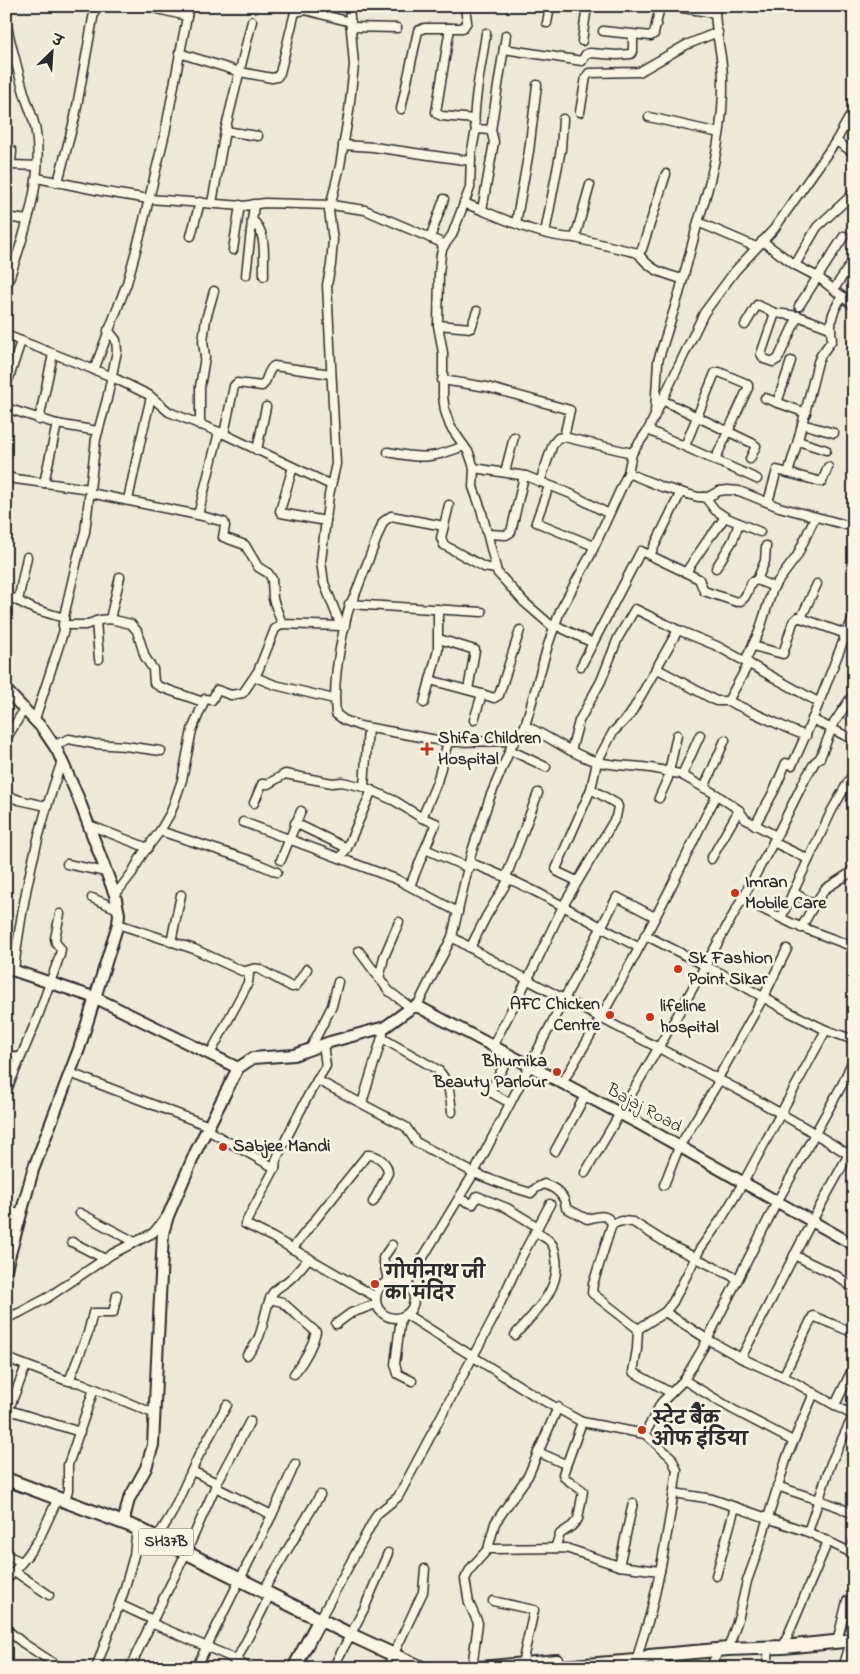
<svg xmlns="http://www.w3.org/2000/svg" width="860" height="1674" viewBox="0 0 860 1674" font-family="'Indie Flower','Playpen Sans Deva',sans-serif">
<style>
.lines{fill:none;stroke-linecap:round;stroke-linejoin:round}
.minor-casing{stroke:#2b2b2b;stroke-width:11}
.tertiary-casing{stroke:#2b2b2b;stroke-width:14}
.primary-casing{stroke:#2b2b2b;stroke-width:16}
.minor{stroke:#fcf5e5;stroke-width:8}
.tertiary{stroke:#fcf5e5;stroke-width:10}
.primary{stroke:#fcf5e5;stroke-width:12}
.poi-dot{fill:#c8321e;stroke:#fcf5e5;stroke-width:2}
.labels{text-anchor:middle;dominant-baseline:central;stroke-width:5;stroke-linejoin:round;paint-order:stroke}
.shield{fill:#fcf5e5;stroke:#6a6863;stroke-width:1}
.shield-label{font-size:16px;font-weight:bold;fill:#2b2b2b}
.poi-label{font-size:18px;font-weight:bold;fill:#2b2b2b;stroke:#fcf5e5;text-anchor:start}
.street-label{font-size:18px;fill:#2b2b2b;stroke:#fcf5e5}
</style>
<rect width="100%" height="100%" fill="#efe9da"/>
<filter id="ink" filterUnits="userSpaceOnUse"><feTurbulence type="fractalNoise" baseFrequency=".02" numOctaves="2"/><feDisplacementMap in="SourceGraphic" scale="10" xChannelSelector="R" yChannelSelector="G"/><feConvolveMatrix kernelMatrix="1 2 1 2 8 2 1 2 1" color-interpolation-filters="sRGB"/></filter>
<g filter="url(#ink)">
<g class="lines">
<defs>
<g id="minor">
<polyline points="145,6 187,16"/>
<polyline points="670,6 715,13"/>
<path d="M 715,6 C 714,30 723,55 723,79 C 724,128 713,176 698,222 L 756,247"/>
<polyline points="305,10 351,22"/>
<path d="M 6,23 C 12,47 18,72 25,96 C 29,108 35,121 36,133 C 44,183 22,241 6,288"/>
<polyline points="547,23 550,6"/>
<polyline points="351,27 397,28"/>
<polyline points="450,28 436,112 437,114 442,116 474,119"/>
<polyline points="603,31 651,36 654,34 660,6"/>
<polyline points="582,41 587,6"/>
<polyline points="504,49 582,61 586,54 590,53 617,55 631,54 633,50 633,35"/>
<polyline points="179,53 240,72 272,78 277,77 280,73 295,12 305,10 307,6"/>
<polyline points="401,109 418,31 424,28 463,28 467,22 465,6"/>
<polyline points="580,112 586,77 589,73 639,72 686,45 718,32"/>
<polyline points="649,117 719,133"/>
<polyline points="476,129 491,130 506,35"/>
<polyline points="225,131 258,136"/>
<polyline points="836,141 854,153"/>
<polyline points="343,145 373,147 471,161"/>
<polyline points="6,149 12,151 11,162 13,165 37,166"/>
<polyline points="37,178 106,192 149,199 243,206 265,203 331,205 365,210 440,242 443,247 441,254 439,274 438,325 443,353 443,396 445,411 450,426 469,453 474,468 473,487 481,509 497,572 524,602 554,628"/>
<polyline points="58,182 75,117 95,7 89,6"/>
<polyline points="212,203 225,131 252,21"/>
<path d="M 464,203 C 498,216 539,237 575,238 L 590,185"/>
<polyline points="482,210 494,142 491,130"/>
<polyline points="6,217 27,220"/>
<path d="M 252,220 C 268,232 263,258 264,276"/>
<polyline points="516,223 529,151 537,85"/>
<polyline points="545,233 561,149 563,119"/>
<polyline points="191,236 200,202"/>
<polyline points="430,238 444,199"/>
<polyline points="575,238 638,253 642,249 666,174"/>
<polyline points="762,241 795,265 818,277 854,306"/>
<path d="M 443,247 L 452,235 L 470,188 L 471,155 L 476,129 C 470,117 484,51 486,33"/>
<polyline points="233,250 240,205"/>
<path d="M 638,253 C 651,271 662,273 682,279"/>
<polyline points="795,265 817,227 854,193"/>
<polyline points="246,275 254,204"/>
<polyline points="834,289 854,259"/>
<polyline points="799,306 844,236"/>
<polyline points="775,313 761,354 764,359 773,362 778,359 798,316"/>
<polyline points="438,325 471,328 477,311"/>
<polyline points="745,325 757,305 775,313 798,316 830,328"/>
<polyline points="6,335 110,376 149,395 169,412 224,434 331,485"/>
<polyline points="94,370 127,283 141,232 165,133 189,6"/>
<polyline points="442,380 487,387 570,410 564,437"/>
<polyline points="6,387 21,341"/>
<polyline points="765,398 806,413"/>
<polyline points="662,400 752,443 756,446 750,459"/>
<polyline points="777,403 791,361"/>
<polyline points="6,408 57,424"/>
<polyline points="655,412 658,361 679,294 698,222"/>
<polyline points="39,420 53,354"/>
<polyline points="802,424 834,433"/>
<polyline points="200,425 200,387 205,357 203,341 206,319 214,291"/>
<polyline points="648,430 757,479"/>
<polyline points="219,432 198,515 224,522 225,526 223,537 245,545 258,567 268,573 272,579 273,599 282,624 341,626"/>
<path d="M 224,434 L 234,386 L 237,383 L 262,386 C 268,381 267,370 274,366 L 331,374"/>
<polyline points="798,441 826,450"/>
<polyline points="685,446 715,373 719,372 745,383 748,385 748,388 715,460"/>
<polyline points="257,450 266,407"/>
<path d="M 388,452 C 422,459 431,459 464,446"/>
<polyline points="293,467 280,511 281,513 326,521"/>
<polyline points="474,468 526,476 571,494 609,514"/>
<polyline points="505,472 514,437"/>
<polyline points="628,473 662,487 698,497 708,497 719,491 728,490 739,491 779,507 854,527"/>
<polyline points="788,473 822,482 828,467"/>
<polyline points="6,476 15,479 90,489"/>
<polyline points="540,482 553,444 558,438 564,437 632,453"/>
<polyline points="44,483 57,424 98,431"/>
<polyline points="549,486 536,522 594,546"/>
<polyline points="90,493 198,515"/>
<polyline points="705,497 715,510 727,518 760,532"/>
<polyline points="128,500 140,443 151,397"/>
<path d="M 768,502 L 777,470 L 788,473 L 797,444 L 818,362 L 821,355 L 832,340 C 829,320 832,313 842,296"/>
<polyline points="449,505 441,538 444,545 484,567 496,569"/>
<path d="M 444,526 L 391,516 L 383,522 L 355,595 C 348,606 347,616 344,628 C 338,657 333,685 336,714 L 344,720 L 360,726 L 448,742 L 515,741"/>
<polyline points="488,534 506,535 511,532 524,476"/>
<polyline points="650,555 681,492"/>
<polyline points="716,568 733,540 739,523"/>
<polyline points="686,572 711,535 713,534 725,517"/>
<polyline points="757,580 765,561 766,546"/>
<polyline points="6,595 34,609 64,618"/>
<polyline points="18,601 27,557"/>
<polyline points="349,604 482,612"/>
<polyline points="801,618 817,584"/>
<polyline points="110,619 120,577"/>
<polyline points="96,621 99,659"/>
<polyline points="63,625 85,625 100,620 110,619 131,624 137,631 145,657 153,669 154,683 160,687 203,702"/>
<polyline points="555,625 593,643"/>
<polyline points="345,627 341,626 324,583 321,561 329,495 336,464 327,285 331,265 333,240 329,211 340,166 349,111 354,65 349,6"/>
<polyline points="844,637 854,642"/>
<polyline points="439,639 475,650 468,690"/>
<polyline points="753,646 783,654 793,622 798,617 846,634"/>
<polyline points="745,661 759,632 773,588 797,556 815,517"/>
<polyline points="749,663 728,701 791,730 806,736"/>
<path d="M 581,666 L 641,551 L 699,579 L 704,591 L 737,602 C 746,601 748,589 752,582 L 757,580 L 774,587"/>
<polyline points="656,668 716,701 728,701"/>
<polyline points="255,677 275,685 334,699"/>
<polyline points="430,680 482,694 474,720"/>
<polyline points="482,694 494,698 499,695 520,630"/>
<polyline points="424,703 438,650 438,609"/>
<polyline points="35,719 64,630 63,625 65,612 78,556 85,532 96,439 107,399 117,351 116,340 108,330"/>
<polyline points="812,719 854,740"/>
<path d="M 525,726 C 550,736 570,754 595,761 C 618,768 644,764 669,772 L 677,735"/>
<polyline points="368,728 364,787 395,801 422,818 436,823 425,849 469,868"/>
<polyline points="6,739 25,708"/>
<polyline points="54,745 69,739 94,744 125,746 161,751"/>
<polyline points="510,750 546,767"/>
<polyline points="571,751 579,721 601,681 618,638 635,609 678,630"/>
<polyline points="682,775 700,735"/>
<polyline points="704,788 725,740"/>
<polyline points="6,795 19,800 46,806"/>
<polyline points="659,798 668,778 669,772 680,774 717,795 739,810 745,819 776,836"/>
<polyline points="254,803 262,784 268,784 285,774 332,783 342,782 364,787"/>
<polyline points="422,818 437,782 448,742"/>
<polyline points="243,822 396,879 458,912"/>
<polyline points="295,823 347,848"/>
<polyline points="89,825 148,848"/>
<path d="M 755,825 L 774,791 L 786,763 L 792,765 C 816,717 832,665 854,616"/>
<polyline points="160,831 249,860 277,872"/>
<polyline points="773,842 808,859"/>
<polyline points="341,857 347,848 372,790"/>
<polyline points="711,859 739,810"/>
<polyline points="281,860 301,811"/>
<path d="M 470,863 C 529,884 583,918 638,947"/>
<polyline points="67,864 106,872"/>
<polyline points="506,877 538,793"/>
<polyline points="577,881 558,872 556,869 591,789"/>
<polyline points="410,886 425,849"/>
<polyline points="793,892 814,905 825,889 847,875 854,869"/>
<polyline points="115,895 132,873 142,855 160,831 171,812 182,780 192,730 205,699 212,700 217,690 231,695 243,693 258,671 275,629 282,624"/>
<polyline points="92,898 118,909"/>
<polyline points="742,899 793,924 854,947"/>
<polyline points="781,918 832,810 854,772"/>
<path d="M 118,924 L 194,949 L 242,971 C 249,972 252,967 259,969 L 292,987 L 296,986 L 307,969"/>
<polyline points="801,928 814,905"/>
<polyline points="645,935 724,975 791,1013 826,1030 854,1040"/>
<path d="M 452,937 C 583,1015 726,1075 854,1158"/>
<polyline points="171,942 181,895"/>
<polyline points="470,948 487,915 509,879"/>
<polyline points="359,951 389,991 411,1008"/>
<path d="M 14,970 C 22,899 38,828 62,761"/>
<polyline points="379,979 384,957 399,922"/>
<polyline points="417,1006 452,937 471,854 490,797 512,745 525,726 548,645 560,611 590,556 628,473 632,453 648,430 704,313 735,271 774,229 836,141 854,109"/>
<polyline points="826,1030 743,1183 722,1218 700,1249 673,1302 665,1312 707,1339 741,1358 792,1381 854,1416"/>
<path d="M 382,1038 L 438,1070 C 450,1082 450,1096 452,1112"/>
<polyline points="492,1047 534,967 563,906 616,817 618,807 617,804 591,789 597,762 613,732 630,715 678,630 717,646 818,702"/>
<polyline points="310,1049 332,1006 338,982"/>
<polyline points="6,1054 20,1058"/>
<polyline points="210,1054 248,983 249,974 246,972"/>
<polyline points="509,1056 490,1092 510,1103"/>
<polyline points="70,1073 209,1126"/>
<path d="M 317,1080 L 406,1127 L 416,1142 L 474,1173 L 505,1185 L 531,1193 L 536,1188 L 544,1184 C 556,1188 565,1195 566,1208 L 587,1219 C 597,1217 607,1212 612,1224 L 593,1284 L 592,1293 L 638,1329 L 665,1312"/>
<polyline points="717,1080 763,998 787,949"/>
<path d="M 562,1083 C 601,1020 637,953 671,887 C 687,856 700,825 717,795"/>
<polyline points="6,1092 37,1019 60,955 61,949 56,943 55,938 60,914"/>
<polyline points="362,1103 383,1034"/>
<polyline points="207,1130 275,1168 245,1224 272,1237 376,1297"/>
<polyline points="555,1151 585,1096"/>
<polyline points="275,1168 276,1160 286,1139 310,1092 326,1066 323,1044"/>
<polyline points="585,1173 684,1004 773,843 805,779 815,762 820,758 834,723 854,693"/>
<polyline points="664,1185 679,1147 719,1081"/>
<polyline points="459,1199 473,1204 477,1196 507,1208 538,1227"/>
<polyline points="6,1210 20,1214"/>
<polyline points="80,1213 135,1242"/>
<polyline points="612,1224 622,1221 633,1222 668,1244 738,1279"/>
<polyline points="72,1242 105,1259"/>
<path d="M 292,1249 L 367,1155 C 377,1154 388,1163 388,1173 L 373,1202"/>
<polyline points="794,1255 837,1276 849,1285 854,1286"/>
<circle cx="395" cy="1299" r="19"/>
<polyline points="388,1280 383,1258 392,1245"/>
<polyline points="407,1284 474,1173 617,897 655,917"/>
<path d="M 270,1299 L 282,1302 L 316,1332 C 312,1348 304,1361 294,1374"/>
<polyline points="407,1315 537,1397 582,1422 645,1434 661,1403 684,1380 703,1348 777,1202 843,1083 854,1057"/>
<polyline points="401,1317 395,1364 398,1374 412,1381"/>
<polyline points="6,1318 19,1313 47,1298 112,1254 153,1233 166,1217"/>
<polyline points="336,1324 351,1313 376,1304"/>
<polyline points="638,1329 637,1349 633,1372 671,1393"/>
<path d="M 515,1335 C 534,1313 561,1290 556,1258 C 555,1253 555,1247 551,1243 C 548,1238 540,1235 535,1232"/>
<path d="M 247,1355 C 266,1335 261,1317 272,1294 C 276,1287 285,1284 290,1279 C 297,1273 303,1265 309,1258"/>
<polyline points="6,1358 65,1380 81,1383 155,1414"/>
<polyline points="741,1358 812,1221 854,1145"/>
<polyline points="783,1377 813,1316 854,1333"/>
<polyline points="684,1380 732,1409 793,1441"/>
<polyline points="69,1381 88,1333 93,1313 113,1313 117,1295"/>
<polyline points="835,1405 854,1366"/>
<polyline points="9,1410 80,1432"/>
<polyline points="6,1416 26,1366"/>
<polyline points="538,1452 565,1464"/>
<polyline points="192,1471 217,1483"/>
<polyline points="777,1486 839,1507 854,1515"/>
<polyline points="215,1487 272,1515"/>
<polyline points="674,1493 712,1499 808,1532 854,1554"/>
<polyline points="65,1501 68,1490 68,1465 94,1389"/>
<polyline points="808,1532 831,1463 853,1416"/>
<polyline points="157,1538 171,1515 199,1455 227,1405"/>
<polyline points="555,1548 560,1534 572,1526 578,1519 583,1491 565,1478 563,1474 582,1422"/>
<polyline points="488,1549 566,1548 619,1566 660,1571"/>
<polyline points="849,1552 854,1542"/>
<polyline points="6,1555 22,1562"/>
<polyline points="619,1566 633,1503"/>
<polyline points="14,1571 49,1595"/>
<polyline points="716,1576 735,1507"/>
<polyline points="6,1581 27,1556 39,1539 58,1498"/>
<polyline points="263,1591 320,1495"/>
<polyline points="493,1601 534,1610 522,1664"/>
<polyline points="123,1606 153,1620"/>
<polyline points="320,1619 377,1514 398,1497 493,1319 521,1258 550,1204"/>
<polyline points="151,1623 226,1655 249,1668"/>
<polyline points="6,1629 23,1643 61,1668"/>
<polyline points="837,1642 847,1601"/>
<polyline points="783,1647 828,1541"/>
<polyline points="728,1649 739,1616 747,1581 756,1556 787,1457 814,1393"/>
<polyline points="657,1662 669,1668"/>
<polyline points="96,1668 124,1591 134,1555 137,1528"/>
<polyline points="130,1668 140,1646 186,1553 217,1483 250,1421"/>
<polyline points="196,1668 272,1515 295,1464"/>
<path d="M 233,1668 C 244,1643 259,1619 270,1594"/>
<polyline points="333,1668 364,1609 388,1553"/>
<polyline points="387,1668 423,1592 425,1569"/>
<polyline points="472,1668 478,1623 469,1603 465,1579 471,1568 488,1549 495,1523 528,1476 558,1407"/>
<path d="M 636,1668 C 637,1650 645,1633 650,1615 C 662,1568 670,1519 677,1470 L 671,1457 L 645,1434"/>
<polyline points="710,1668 719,1650"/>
<polyline points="767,1668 769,1648"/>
<polyline points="843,1668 851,1641"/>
</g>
<g id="tertiary">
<polyline points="6,690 43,729 57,750 78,797 115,895 119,914 118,924 79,1049 33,1170 6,1269"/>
<polyline points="6,968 96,998 238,1068"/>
<polyline points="125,1524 125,1515 129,1499 146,1468 153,1445 163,1233 168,1216 196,1151 238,1068 253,1058 294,1055 330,1042 385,1027 411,1008 417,1006 636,1122 854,1245"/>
</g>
<g id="primary">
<polyline points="6,1479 137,1528 351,1635 422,1668"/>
<polyline points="294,1668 320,1619"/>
<polyline points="480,1668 557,1661"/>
<polyline points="547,1668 636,1661 649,1656 728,1649 783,1647 854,1640"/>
</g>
</defs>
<!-- minor casing -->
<use href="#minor" class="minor-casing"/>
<!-- tertiary casing -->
<use href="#tertiary" class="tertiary-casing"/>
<!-- primary casing -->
<use href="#primary" class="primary-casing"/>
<!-- minor -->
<use href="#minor" class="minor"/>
<!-- tertiary -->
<use href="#tertiary" class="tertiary"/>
<!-- primary -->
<use href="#primary" class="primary"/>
</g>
</g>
<!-- markers -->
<g class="poi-dot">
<path d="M424.5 741.5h5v5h5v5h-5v5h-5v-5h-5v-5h5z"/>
<circle cx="735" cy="893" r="5"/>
<circle cx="678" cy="969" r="5"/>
<circle cx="610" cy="1015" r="5"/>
<circle cx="650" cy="1017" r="5"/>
<circle cx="557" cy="1072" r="5"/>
<circle cx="223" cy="1147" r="5"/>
<circle cx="375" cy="1284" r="5"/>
<circle cx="642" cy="1430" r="5"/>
</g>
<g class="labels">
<!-- shield labels -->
<rect class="shield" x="138.5" y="1528.5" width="55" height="27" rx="4"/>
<g class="shield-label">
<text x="166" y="1542">SH37B</text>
</g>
<!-- poi labels -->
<g class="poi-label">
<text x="438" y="739">Shifa Children<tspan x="438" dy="21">Hospital</tspan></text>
<text x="745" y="883">Imran<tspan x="745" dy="21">Mobile Care</tspan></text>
<text x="688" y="959">Sk Fashion<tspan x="688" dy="21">Point Sikar</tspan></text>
<text x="600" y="1005" text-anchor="end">AFC Chicken<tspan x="600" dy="21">Centre</tspan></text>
<text x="660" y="1007">lifeline<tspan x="660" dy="21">hospital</tspan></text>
<text x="547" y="1062" text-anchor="end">Bhumika<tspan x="547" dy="21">Beauty Parlour</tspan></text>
<text x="233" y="1147">Sabjee Mandi</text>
<text x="385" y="1274">गोपीनाथ जी<tspan x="385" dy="21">का मंदिर</tspan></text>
<text x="652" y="1420">स्टेट बेैंक<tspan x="652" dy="21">ओफ इंडिया</tspan></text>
</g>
<!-- street labels -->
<g class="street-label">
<text transform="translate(644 1109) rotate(29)">Bajaj Road</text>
</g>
</g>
<!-- margin -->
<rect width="860" height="1674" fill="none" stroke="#fcf5e5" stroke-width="25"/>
<rect x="12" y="12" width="835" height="1649" fill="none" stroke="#2b2b2b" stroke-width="2" filter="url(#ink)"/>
<!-- north arrow -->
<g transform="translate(52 52) rotate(25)" stroke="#fcf5e5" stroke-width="4" paint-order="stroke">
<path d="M0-4L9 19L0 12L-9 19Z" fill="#2b2b2b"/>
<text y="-8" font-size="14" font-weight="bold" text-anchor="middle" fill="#2b2b2b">उ</text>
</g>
</svg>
